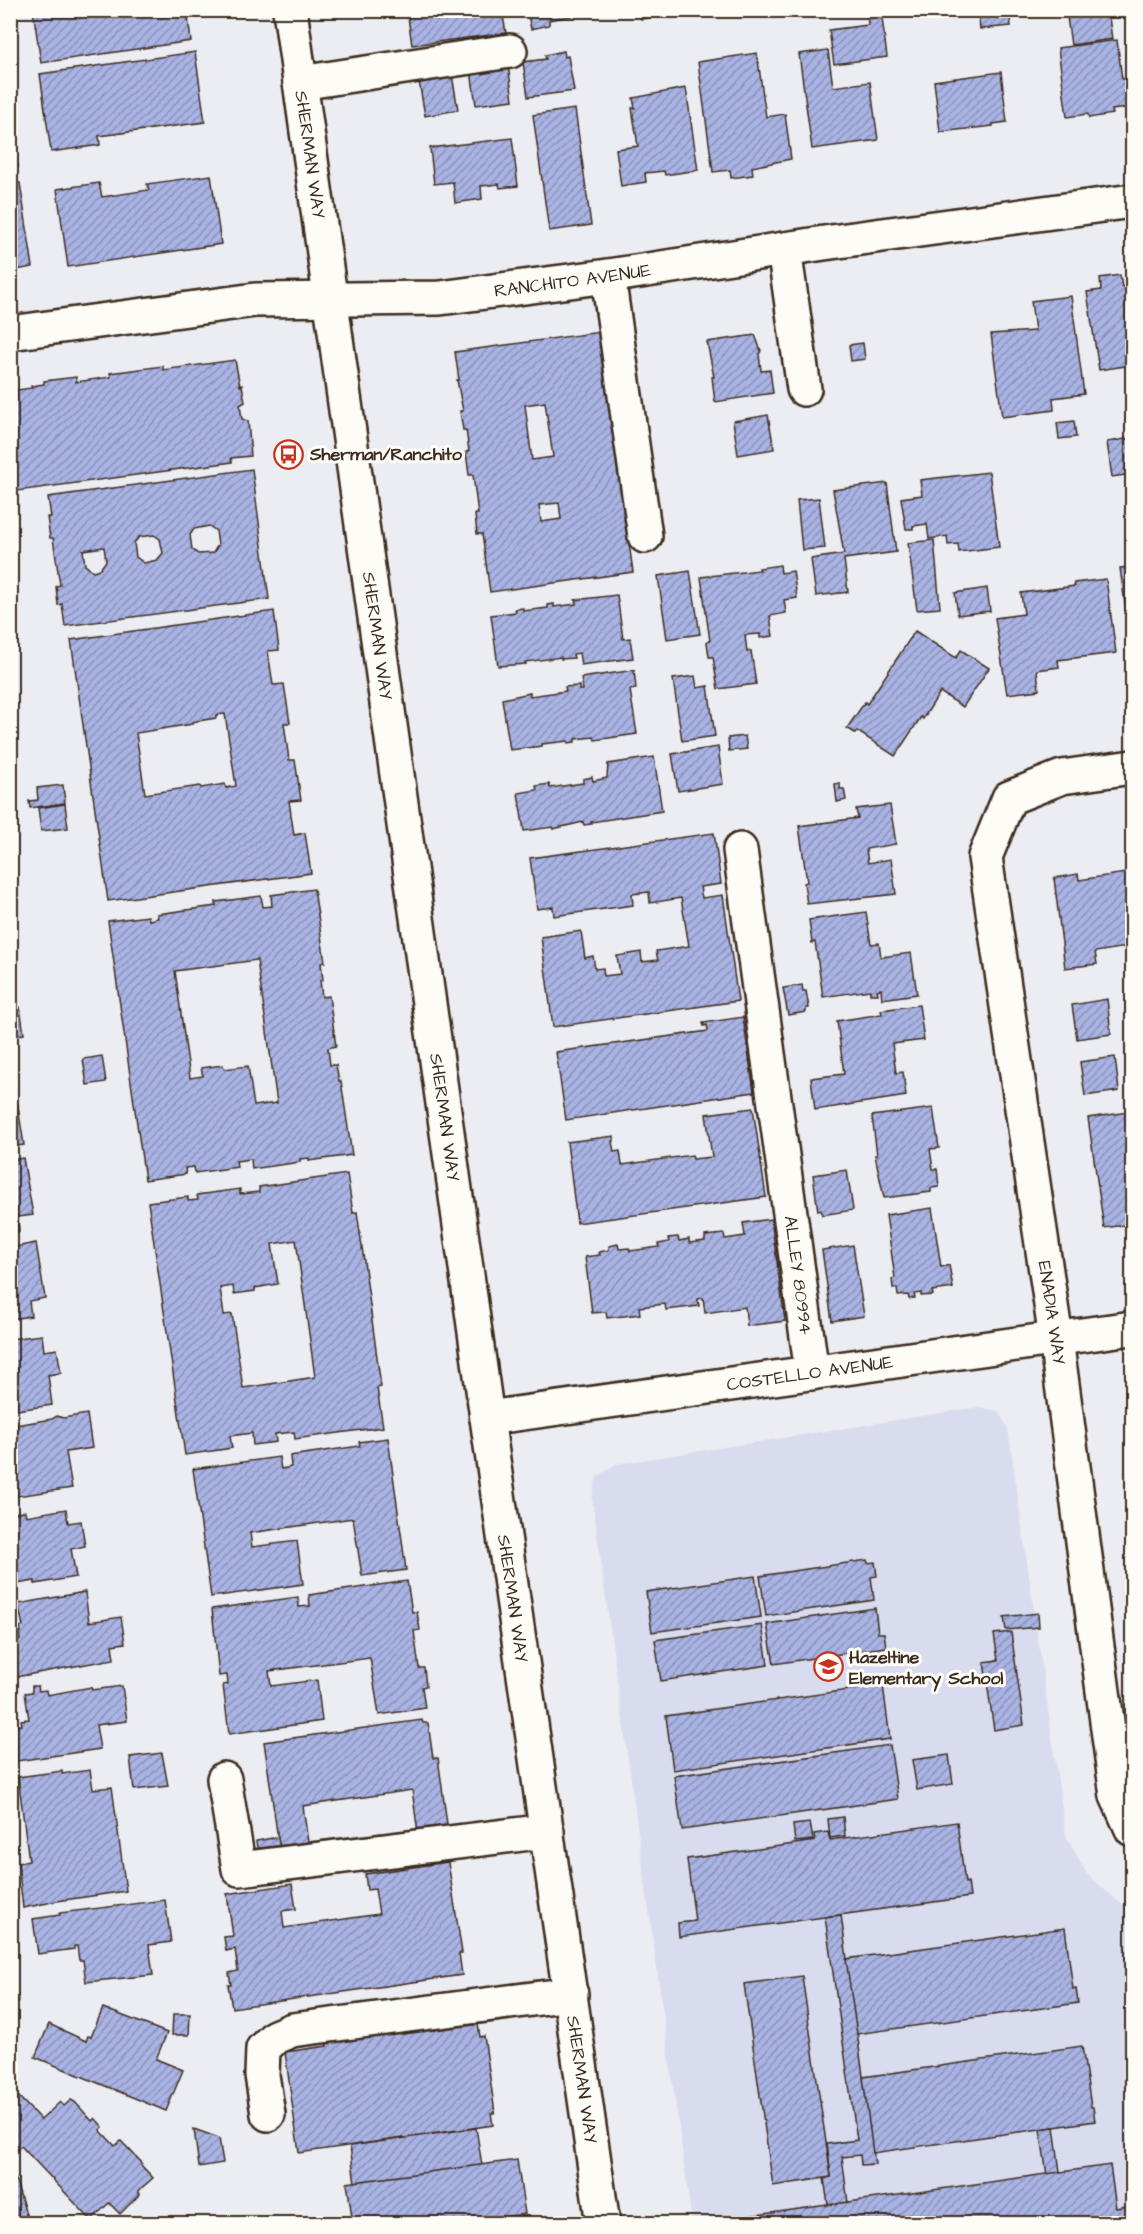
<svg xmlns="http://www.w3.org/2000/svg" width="1143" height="2234" viewBox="0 0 1143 2234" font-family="'Architects Daughter',sans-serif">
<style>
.built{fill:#d8dcee}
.building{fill:url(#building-hatch);stroke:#3b2a1e;stroke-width:1.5;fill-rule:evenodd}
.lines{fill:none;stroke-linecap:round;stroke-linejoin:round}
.minor-casing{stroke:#3b2a1e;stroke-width:38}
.major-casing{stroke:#3b2a1e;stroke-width:38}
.minor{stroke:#fdfcf7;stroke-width:33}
.major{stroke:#fdfcf7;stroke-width:33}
.labels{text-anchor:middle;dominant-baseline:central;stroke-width:6;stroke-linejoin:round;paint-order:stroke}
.street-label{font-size:18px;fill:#3b2a1e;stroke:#fdfcf7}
.poi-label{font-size:18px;font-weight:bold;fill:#3b2a1e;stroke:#fdfcf7;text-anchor:start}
</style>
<defs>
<pattern id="building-hatch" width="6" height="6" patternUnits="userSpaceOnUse" patternTransform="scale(1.5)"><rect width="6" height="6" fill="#a9b3e4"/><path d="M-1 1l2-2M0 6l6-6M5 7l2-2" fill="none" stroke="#8b92b8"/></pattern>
</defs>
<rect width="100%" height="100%" fill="#ecedf3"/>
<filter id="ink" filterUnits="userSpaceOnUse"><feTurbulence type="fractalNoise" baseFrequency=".0167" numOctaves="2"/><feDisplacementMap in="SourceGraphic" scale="12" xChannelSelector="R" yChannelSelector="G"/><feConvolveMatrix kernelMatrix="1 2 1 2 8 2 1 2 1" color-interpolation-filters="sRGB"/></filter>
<g filter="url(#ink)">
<!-- built -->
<polygon class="built" points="979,1407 998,1411 1008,1428 1066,1836 1087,1874 1120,1903 1132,1906 1132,2223 692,2223 592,1498 597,1477 616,1464"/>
<!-- building -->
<g class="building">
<polygon points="33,10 187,10 191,41 41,63"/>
<polygon points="407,10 502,10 506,33 412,45"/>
<polygon points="527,10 575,10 576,15 549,20 549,25 531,29"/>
<polygon points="640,10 659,10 659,16 641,19"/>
<polygon points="867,10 881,10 887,57 834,64 829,30 868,25"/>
<polygon points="978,10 1009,10 1011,26 980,29"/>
<polygon points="1066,10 1108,10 1112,39 1071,45"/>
<polygon points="1117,40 1122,79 1132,78 1132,105 1126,106 1127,108 1112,110 1113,114 1089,118 1088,114 1067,117 1058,48"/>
<polygon points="828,50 833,87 870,82 878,140 812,149 799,54"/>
<polygon points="564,51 565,57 568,56 574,91 528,97 523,62 546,59 545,55"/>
<polygon points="195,52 205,122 99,136 100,145 51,152 40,74"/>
<polygon points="757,53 766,117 785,114 791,159 752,167 753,175 731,178 730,170 713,172 698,62"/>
<polygon points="508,65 513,100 476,105 471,71"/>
<polygon points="1001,72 1007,122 993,124 993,126 940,132 934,81"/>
<polygon points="452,75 458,110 425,116 419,81"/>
<polygon points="686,88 698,170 665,175 664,171 645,173 646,182 621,186 616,149 638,146 632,108 635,108 633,98"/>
<polygon points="575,109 591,225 549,231 533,115"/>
<polygon points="10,114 18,167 10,168"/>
<polygon points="512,138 518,186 500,188 499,184 481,186 482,199 455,203 453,182 434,184 430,148"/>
<polygon points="211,175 221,244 68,267 57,189 99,183 102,197 149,190 147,184"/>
<polygon points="20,183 33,267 10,271 10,185"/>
<polygon points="1120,275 1122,287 1132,285 1132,365 1099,370 1087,292 1101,290 1100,278"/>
<polygon points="1071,296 1084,394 1053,398 1054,410 1002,417 991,334 1035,331 1031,301"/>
<path d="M 600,332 L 633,572 L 490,592 L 482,534 L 477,534 L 475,514 L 478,514 L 473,475 L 469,475 L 466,452 L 469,451 L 466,430 L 463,430 L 460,411 L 463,411 L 457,380 L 459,380 L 455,352 ZM 545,402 L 553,457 L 532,460 L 525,405 ZM 559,503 L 561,519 L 541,522 L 539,505 Z"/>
<polygon points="755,335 761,351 759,354 761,371 770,370 773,393 715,402 712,377 714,377 707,342"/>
<polygon points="863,343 865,359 851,361 849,345"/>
<polygon points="235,360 240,386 242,385 245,402 240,405 242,419 248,421 251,456 231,458 232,462 10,492 10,391 32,388 31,386 44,384 44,381 76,377 76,382 111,377 110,373 163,366 163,370"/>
<polygon points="768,415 774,449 738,455 733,421"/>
<polygon points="1074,421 1076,437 1059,439 1057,423"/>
<polygon points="1132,438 1132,474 1112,477 1107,442"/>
<path d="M 252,469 L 269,599 L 65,626 L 62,604 L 58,605 L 56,586 L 60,585 L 53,538 L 50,538 L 47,517 L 51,517 L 48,497 ZM 209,526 L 216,531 L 218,545 L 213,553 L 198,554 L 192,549 L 190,535 L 194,529 ZM 154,535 L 160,539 L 163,553 L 157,560 L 144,563 L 136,557 L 134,543 L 139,537 ZM 104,547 L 106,561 L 100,569 L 93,571 L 85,565 L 83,550 Z"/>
<polygon points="989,472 999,547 959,552 958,544 948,545 947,536 929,539 927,524 913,526 913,529 906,529 901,498 922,495 920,480"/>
<polygon points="887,483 896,552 844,559 848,592 816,596 811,559 844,554 833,490"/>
<polygon points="819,498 825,548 802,550 797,500"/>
<polygon points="934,540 940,608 917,610 908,543"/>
<polygon points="780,565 781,573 793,571 797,598 784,600 786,613 770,616 773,636 760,638 760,634 745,635 747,652 751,651 756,684 718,689 713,657 709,657 707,642 710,641 701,577 760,570 759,568"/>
<polygon points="1132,567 1132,625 1128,626 1120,568"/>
<polygon points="690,571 700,634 667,639 658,576"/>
<polygon points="1106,579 1116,653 1058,660 1059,667 1037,670 1039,690 1007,694 995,618 1024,614 1021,593 1075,586 1074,583"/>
<polygon points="987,588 990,611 958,615 955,593"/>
<polygon points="617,595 623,639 630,638 633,658 581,665 579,653 573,654 574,658 561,659 561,657 525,662 526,664 498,666 491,615 516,612 515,609 523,608 523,611 548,608 548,605 554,604 554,607 576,604 575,600"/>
<path d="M 274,611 L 279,650 L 268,651 L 273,685 L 284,684 L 290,723 L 284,723 L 289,760 L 295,760 L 301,800 L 289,801 L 294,835 L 305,833 L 311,873 L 108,901 L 71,640 ZM 225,714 L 236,786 L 226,788 L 225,784 L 201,788 L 200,786 L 145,794 L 136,733 L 192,724 L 192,722 L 216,718 L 216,715 Z"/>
<polygon points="915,631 956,658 961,650 989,668 963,707 940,692 923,719 921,717 895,756 857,731 855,733 847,728 865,702 867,704"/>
<polygon points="634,670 636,689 630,690 637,734 595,740 594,737 575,739 575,742 568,743 568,741 542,744 542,746 510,750 502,699 530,693 530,696 566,691 565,687 579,686 579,690 583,690 581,678"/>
<polygon points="695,676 697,688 708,686 715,736 682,741 673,679"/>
<polygon points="745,736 747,749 729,751 728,738"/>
<polygon points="718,747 723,784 678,791 672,754"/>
<polygon points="654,757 662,811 591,822 592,824 584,825 583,822 553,829 553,827 524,831 518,793 537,790 536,786 549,784 550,788 583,783 583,779 592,777 593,781 607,778 608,764"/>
<polygon points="840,783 840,789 844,789 846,800 837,802 835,784"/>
<polygon points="63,785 65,803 30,808 29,801 38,800 37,788"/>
<polygon points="65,804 68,828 41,831 38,808"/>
<polygon points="890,805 896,844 866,849 868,863 891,859 896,894 807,904 804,883 807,882 799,826 858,818 856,809"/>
<polygon points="714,833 721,884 700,887 702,898 723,895 738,1001 553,1027 541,937 581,931 585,958 593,956 595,969 603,968 604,976 620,974 617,956 641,952 642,962 658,960 656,951 689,946 681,898 650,903 649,892 632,894 633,905 554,916 553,907 537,909 530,858"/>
<polygon points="1132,872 1132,946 1095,952 1097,964 1065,968 1054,878 1078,874 1079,880"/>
<path d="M 314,889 L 325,962 L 321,963 L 323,980 L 320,980 L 322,997 L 329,996 L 336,1046 L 328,1048 L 330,1065 L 336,1065 L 339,1081 L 341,1081 L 352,1155 L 309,1161 L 309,1158 L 300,1159 L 300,1162 L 252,1169 L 251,1159 L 236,1161 L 237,1167 L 195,1173 L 194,1167 L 185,1168 L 186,1174 L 145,1180 L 108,921 L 148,916 L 149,920 L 158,918 L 157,914 L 216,906 L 216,902 L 261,896 L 263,907 L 272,906 L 271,895 ZM 257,960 L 277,1103 L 254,1106 L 248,1066 L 224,1069 L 223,1065 L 201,1068 L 203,1076 L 190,1078 L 175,971 Z"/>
<polygon points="866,912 871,944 879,943 881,957 911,953 917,994 882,999 881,989 877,990 878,994 870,994 870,990 823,997 815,942 812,943 809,920"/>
<polygon points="802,985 803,991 806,991 809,1008 806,1008 806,1012 788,1015 783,988"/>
<polygon points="1107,999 1111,1034 1077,1039 1072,1005"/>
<polygon points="919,1005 924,1040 892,1044 896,1073 903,1072 906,1096 815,1110 811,1078 844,1074 837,1021 882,1014 881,1010"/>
<polygon points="20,1007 24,1034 10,1036 10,1008"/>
<polygon points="743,1017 754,1092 566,1120 556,1052 708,1031 707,1025 704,1026 703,1023"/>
<polygon points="102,1056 106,1082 87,1085 83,1059"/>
<polygon points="1115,1057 1119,1091 1085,1096 1080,1062"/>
<polygon points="13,1074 24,1145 10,1147 10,1075"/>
<polygon points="753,1108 766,1197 577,1223 567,1142 614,1136 614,1141 612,1141 614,1152 620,1151 622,1165 692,1155 693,1159 712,1157 706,1114"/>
<polygon points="933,1108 939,1148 930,1149 933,1169 937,1169 939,1187 931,1188 931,1192 884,1198 875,1155 877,1155 872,1116"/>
<polygon points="1128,1112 1132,1144 1132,1224 1104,1228 1088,1118"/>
<polygon points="23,1158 33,1215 18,1217 19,1232 10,1233 10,1160"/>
<polygon points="847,1170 853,1210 822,1215 821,1210 818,1211 813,1175"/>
<path d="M 347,1174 L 353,1213 L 357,1212 L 364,1261 L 381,1387 L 377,1388 L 383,1427 L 295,1439 L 294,1432 L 275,1434 L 276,1442 L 253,1445 L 252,1433 L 230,1436 L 232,1448 L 185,1455 L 148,1202 L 188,1197 L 188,1201 L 198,1200 L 197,1195 L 240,1189 L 240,1194 L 259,1192 L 259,1187 ZM 296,1240 L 315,1377 L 243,1388 L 232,1314 L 224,1315 L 220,1288 L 233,1286 L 234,1294 L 255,1291 L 255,1288 L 278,1284 L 272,1244 Z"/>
<polygon points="932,1208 941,1267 949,1265 953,1288 932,1291 933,1295 921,1296 921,1293 914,1294 915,1298 909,1299 908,1295 898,1296 897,1288 893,1288 892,1279 895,1278 886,1215"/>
<polygon points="771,1219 785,1321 747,1326 745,1307 705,1313 703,1298 698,1299 699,1306 666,1310 665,1304 639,1307 640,1314 607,1318 606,1312 592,1313 585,1257 600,1255 599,1252 609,1250 609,1246 618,1244 619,1249 629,1248 630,1251 659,1247 658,1244 669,1242 668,1238 678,1237 679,1241 689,1239 689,1243 705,1241 705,1236 724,1234 725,1239 745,1236 743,1223"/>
<polygon points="36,1243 45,1298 29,1301 31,1316 10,1319 10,1248"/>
<polygon points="853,1245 864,1316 832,1321 822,1250"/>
<polygon points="42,1335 44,1351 57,1349 61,1373 48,1375 52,1405 10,1411 10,1339"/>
<polygon points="87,1414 92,1448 66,1452 72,1488 10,1497 10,1426 52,1419 57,1416 63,1418"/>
<polygon points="388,1438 406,1570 362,1576 353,1518 250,1533 252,1547 297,1541 303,1584 211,1597 193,1469 279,1457 281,1469 291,1467 290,1456 360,1446 359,1442"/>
<polygon points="66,1509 68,1523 81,1521 85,1546 71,1549 76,1577 35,1584 35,1581 10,1585 10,1511 13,1511 14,1513 25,1511 26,1516"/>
<polygon points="867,1560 868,1563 875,1562 877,1576 871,1577 874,1600 766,1616 760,1576"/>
<polygon points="755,1576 761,1617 652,1632 646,1592"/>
<polygon points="407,1581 412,1612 417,1612 420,1630 414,1631 419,1668 424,1668 426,1686 422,1687 425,1708 379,1715 370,1658 269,1671 271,1686 317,1680 322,1721 229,1734 223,1685 228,1684 227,1675 219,1676 212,1609 298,1597 299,1607 310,1606 309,1595"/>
<polygon points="85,1592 89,1622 121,1617 125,1643 112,1645 114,1659 10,1678 10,1639 20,1640 19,1633 21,1632 20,1627 23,1626 18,1604"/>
<polygon points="875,1608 878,1633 884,1633 886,1647 774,1664 767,1624"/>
<polygon points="1038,1613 1039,1627 1006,1630 1004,1617"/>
<polygon points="762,1625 768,1665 661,1681 655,1640"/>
<polygon points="1011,1632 1024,1725 994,1730 984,1662 998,1660 994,1634"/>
<polygon points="883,1685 890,1739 673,1770 666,1716"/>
<polygon points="32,1686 38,1686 39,1691 46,1690 47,1695 91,1687 92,1690 122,1686 127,1721 96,1725 100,1749 10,1762 10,1727 22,1725 21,1720 29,1719 25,1693 32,1692"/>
<polygon points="422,1720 423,1723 428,1723 433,1758 438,1758 448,1831 418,1833 412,1790 303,1806 309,1849 280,1853 264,1742"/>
<polygon points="890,1745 898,1799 682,1830 674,1776"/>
<polygon points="162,1753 168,1786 134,1790 130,1757"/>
<polygon points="949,1755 953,1784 917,1790 912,1760"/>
<polygon points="90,1770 93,1789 112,1787 126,1891 57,1901 23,1908 18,1863 29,1861 18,1777 62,1771 62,1774"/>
<polygon points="843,1817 845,1836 830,1838 828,1819"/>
<polygon points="957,1822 965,1883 968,1882 970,1897 679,1937 678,1923 695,1921 687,1859 815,1841 814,1834 828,1832 830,1840"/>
<polygon points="810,1823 813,1840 795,1842 793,1825"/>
<polygon points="278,1837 280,1851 258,1854 256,1841"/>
<polygon points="448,1862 462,1953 459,1953 462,1975 232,2008 228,1985 231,1985 229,1973 238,1971 235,1949 226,1951 224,1937 233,1936 227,1894 292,1884 296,1909 282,1911 284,1928 379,1914 375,1889 367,1890 365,1874"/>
<polygon points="165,1900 171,1942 149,1945 153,1975 86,1982 83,1960 79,1960 77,1946 74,1946 74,1949 38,1954 33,1919 60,1915 59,1913"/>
<polygon points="841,1915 875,2164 861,2165 860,2155 842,2157 848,2203 828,2205 824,2178 831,2177 827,2144 857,2140 825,1917"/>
<polygon points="1065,1928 1073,1989 1076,1988 1078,2003 857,2034 846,1959"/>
<polygon points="802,1976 831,2177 773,2186 744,1984"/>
<polygon points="103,2008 167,2033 156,2059 183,2070 166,2111 35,2057 49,2024 86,2041 88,2036 91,2037"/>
<polygon points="173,2014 190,2014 189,2035 172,2035"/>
<polygon points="465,2021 465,2026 478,2024 480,2037 484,2036 495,2113 491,2113 493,2125 299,2153 285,2052 327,2046 326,2041"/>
<polygon points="1082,2046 1091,2107 1093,2107 1095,2121 873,2153 863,2077"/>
<polygon points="18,2096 41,2120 60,2102 64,2106 71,2100 75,2102 92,2121 95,2118 103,2127 100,2130 115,2146 121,2141 142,2163 141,2165 153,2178 138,2191 140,2194 120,2214 109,2203 91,2220 21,2146 17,2149 10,2141 10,2103"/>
<polygon points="1054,2127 1060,2172 1047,2175 1040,2129"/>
<polygon points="476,2128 482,2165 355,2183 350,2146"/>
<polygon points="194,2129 219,2138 223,2163 199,2167"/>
<polygon points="517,2160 525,2214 458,2224 353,2224 347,2183"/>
<polygon points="1110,2165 1116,2208 1132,2205 1132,2224 736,2224 735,2218"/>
<polygon points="10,2176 12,2179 15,2178 29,2224 10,2224"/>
</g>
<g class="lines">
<defs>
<g id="minor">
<polyline points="300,83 510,51"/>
<polyline points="784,249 804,389"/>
<polyline points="608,276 645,536"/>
<path id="s1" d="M 10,333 L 255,300 L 440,298 L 608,276 L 824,243 L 1132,201"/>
<path id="s2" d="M 1132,767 L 1062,777 L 1009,798 L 985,857 L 1056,1339 L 1117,1796 L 1132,1829"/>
<path id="s3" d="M 740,850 L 812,1373"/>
<path id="s4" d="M 487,1418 L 1132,1328"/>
<polyline points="224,1779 239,1869 547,1831"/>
<polyline points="268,2114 262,2075 263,2049 275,2037 292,2030 571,1994"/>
</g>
<g id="major">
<path id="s5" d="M 290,10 L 487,1418 L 603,2224"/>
</g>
</defs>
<!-- minor casing -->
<use href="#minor" class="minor-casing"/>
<!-- major casing -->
<use href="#major" class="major-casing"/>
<!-- minor -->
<use href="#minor" class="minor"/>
<!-- major -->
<use href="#major" class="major"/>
</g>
</g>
<!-- icons -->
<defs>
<symbol id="bus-ring" viewBox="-11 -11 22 22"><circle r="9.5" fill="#fdfcf7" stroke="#c8321e" stroke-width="1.5"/><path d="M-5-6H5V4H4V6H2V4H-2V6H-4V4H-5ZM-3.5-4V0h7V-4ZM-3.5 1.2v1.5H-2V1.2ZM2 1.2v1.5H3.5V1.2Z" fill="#c8321e"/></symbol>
<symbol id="school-ring" viewBox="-11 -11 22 22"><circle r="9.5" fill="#fdfcf7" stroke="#c8321e" stroke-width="1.5"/><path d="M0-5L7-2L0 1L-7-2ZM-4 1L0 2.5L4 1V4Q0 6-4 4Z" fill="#c8321e"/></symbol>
</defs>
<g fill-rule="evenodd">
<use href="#bus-ring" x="272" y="438" width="33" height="33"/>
<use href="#school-ring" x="812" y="1650" width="33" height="33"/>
</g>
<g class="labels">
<!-- street labels -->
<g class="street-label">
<text stroke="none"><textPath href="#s5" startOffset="146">SHERMAN WAY</textPath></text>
<text stroke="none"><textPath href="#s1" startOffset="566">RANCHITO AVENUE</textPath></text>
<text stroke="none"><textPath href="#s5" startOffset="632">SHERMAN WAY</textPath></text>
<text stroke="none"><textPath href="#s5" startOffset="1118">SHERMAN WAY</textPath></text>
<text stroke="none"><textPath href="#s3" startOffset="429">ALLEY 80994</textPath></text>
<text stroke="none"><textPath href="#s2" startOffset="652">ENADIA WAY</textPath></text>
<text stroke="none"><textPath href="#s4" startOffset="326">COSTELLO AVENUE</textPath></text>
<text stroke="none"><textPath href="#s5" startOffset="1604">SHERMAN WAY</textPath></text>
<text stroke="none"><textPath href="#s5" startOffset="2090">SHERMAN WAY</textPath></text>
</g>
<!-- poi labels -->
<g class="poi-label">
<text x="310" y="454">Sherman/Ranchito</text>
<text x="849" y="1657">Hazeltine<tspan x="849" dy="21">Elementary School</tspan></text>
</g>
</g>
<!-- margin -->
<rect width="1143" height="2234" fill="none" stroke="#fdfcf7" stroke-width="36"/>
<rect x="18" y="18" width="1107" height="2198" fill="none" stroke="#3b2a1e" stroke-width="2" filter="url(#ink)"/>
</svg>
